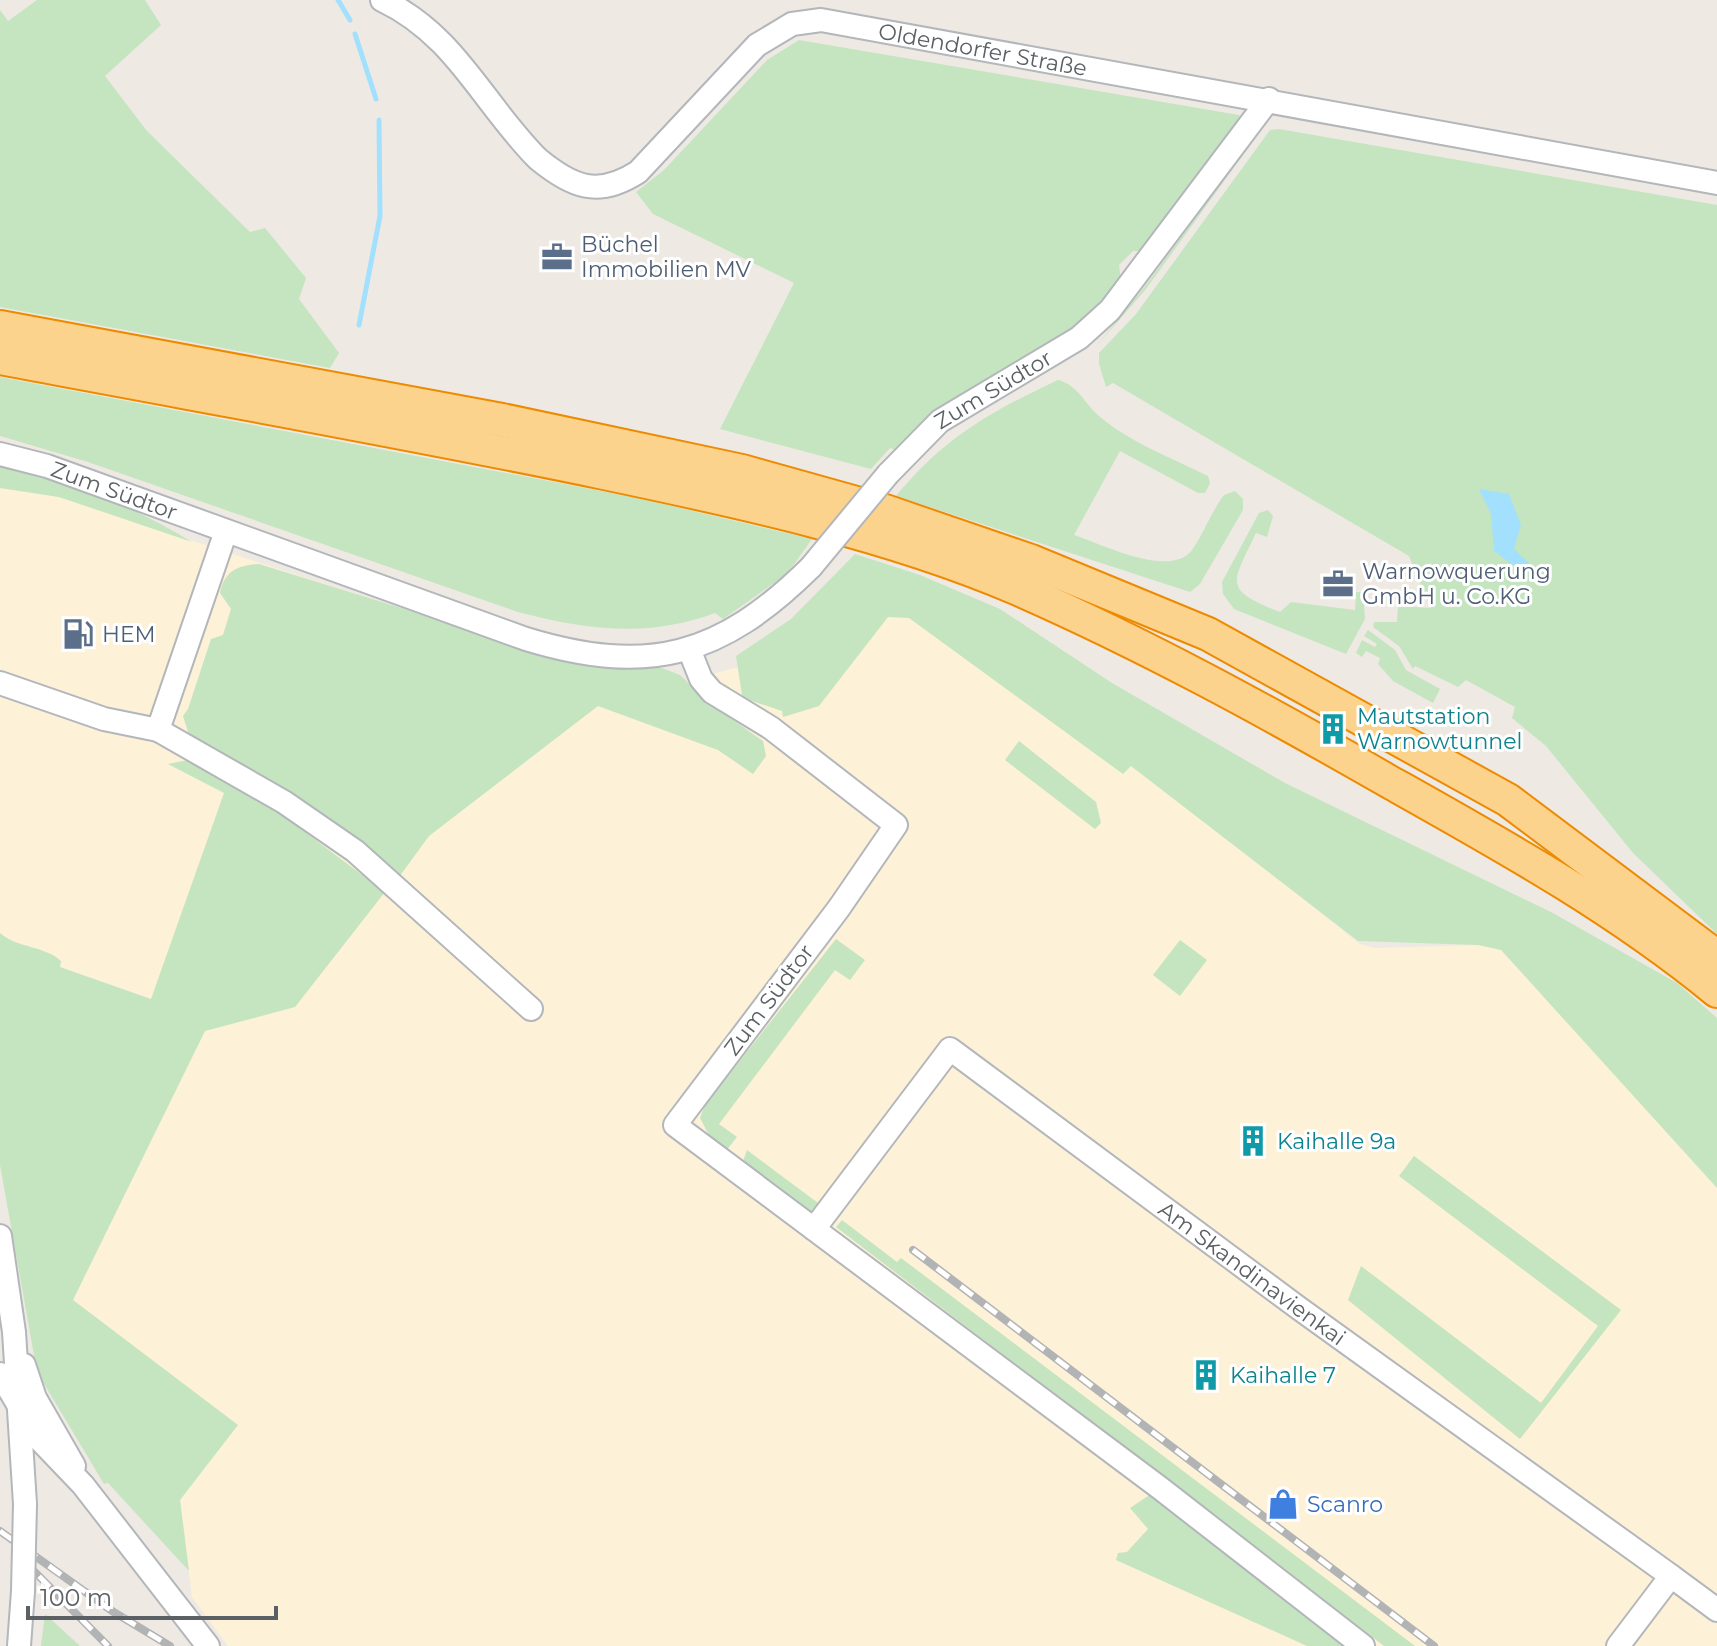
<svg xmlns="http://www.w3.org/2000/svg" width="1717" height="1646" viewBox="0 0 1717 1646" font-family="Montserrat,sans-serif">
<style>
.commercial{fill:#fdf1d8}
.green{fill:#c4e5bf}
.water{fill:#a2e0fe}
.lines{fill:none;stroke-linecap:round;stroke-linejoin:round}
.stream{stroke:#a2e0fe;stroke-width:5}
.minor-casing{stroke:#b3b6ba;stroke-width:26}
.highway-casing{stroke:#ee8a02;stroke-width:36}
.minor{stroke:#fff;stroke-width:22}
.highway{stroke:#fcd38c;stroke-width:32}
.rail-casing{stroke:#b2b3b4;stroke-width:8}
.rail{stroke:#fff;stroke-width:5;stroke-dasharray:15;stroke-linecap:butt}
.minor-bridge-casing{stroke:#b3b6ba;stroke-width:26;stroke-linecap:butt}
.minor-bridge{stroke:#fff;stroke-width:22}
.labels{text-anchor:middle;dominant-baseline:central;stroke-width:6;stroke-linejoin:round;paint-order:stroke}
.street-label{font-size:22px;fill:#5b6064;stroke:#fff}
.service-label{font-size:22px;fill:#4e5e75;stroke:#fff;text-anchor:start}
.culture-label{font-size:22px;fill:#0d838f;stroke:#fff;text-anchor:start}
.shop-label{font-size:22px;fill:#366cbe;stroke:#fff;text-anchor:start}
</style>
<rect width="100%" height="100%" fill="#eeeae3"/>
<!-- commercial -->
<polygon class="commercial" points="0,488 59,497 587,670 682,682 750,664 846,588 910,614 1132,763 1360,944 1375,948 1481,945 1503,948 1717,1179 1717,1646 228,1646 192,1597 180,1500 237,1425 72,1300 118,1202 0,952"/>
<!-- green -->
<g class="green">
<polygon points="37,0 145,0 161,25 105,76 147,131 250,232 265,228 306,278 299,299 339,353 330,368 0,307 0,10 8,21"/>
<polygon points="799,40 1239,115 1241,124 1146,251 1133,251 1119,265 1121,280 1095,311 1059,338 940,406 895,450 890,448 871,469 720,429 794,283 653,214 636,192 664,170 767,60"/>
<polygon points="1264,126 1146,289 1094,349 1143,289"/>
<polygon points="1279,129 1717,205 1717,934 1633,853 1546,746 1512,718 1515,707 1466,680 1458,687 1415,666 1413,669 1399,646 1373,627 1374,622 1397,622 1398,606 1431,608 1409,556 1113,383 1106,387 1099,364 1099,353 1136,314 1270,130"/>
<path d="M 0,377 L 638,498 L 812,539 L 787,574 L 723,619 L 715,613 C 647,638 586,630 518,612 L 88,462 L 0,436 Z"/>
<path d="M 1058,380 C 1078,385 1084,403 1099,416 C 1129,442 1172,458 1208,476 L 1210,483 L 1205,493 L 1198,493 L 1120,451 L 1074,535 C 1102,544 1170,579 1192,550 C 1204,533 1211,512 1224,495 L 1235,491 L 1243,499 L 1243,510 L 1200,584 L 1190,592 L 896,496 C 945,437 990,412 1058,380 Z"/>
<path d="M 0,465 C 68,478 134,507 192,542 L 59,497 L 0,488 Z"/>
<path d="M 1268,510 L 1273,516 L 1267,537 L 1256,533 C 1232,584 1222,589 1280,612 L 1291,602 L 1355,610 L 1356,592 L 1363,592 L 1365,619 L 1346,654 L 1234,609 L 1223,594 L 1222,582 L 1259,513 Z"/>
<polygon points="855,554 920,575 1000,609 1112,683 1285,783 1551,912 1677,983 1717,1018 1717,1188 1501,950 1478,945 1358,941 1131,766 1123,774 909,618 888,617 819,706 783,717 782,711 746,699 742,695 736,656 791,619"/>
<path d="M 259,564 L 582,664 L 662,668 L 680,675 L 712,705 L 763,741 L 766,756 L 753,774 L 718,750 L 598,706 L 429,836 L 399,877 L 262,776 L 189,735 L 183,716 L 188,709 L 211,639 L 223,635 L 231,609 L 220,593 C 224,571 238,565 259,564 Z"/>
<polygon points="1368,630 1395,650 1406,670 1440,689 1433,703 1393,681 1378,664 1380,658 1366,651 1362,657 1356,653 1362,640 1375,647 1377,644 1364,636"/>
<polygon points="1019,741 1096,802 1101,823 1095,829 1005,760"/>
<path d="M 188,760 L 266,803 L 385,892 L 295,1007 L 205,1031 L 73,1300 L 238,1425 L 180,1500 L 189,1571 L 108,1483 L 104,1484 L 37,1372 L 0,1165 L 0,933 C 19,949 43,945 61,961 L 60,967 L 151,999 L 224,793 L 168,764 Z"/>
<polygon points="836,939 865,960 850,980 835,970 719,1124 737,1137 726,1151 712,1141 700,1118 705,1105"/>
<polygon points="1180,940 1207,960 1180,996 1153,975"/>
<polygon points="747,1150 818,1203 809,1214 742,1164"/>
<polygon points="1414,1156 1621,1310 1520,1439 1348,1300 1361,1266 1541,1403 1598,1326 1399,1176"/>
<polygon points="842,1220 897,1262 901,1258 1415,1646 1384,1646 836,1227"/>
<polygon points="1160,1488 1363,1646 1307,1646 1116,1560 1118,1553 1127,1552 1148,1529 1130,1508"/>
<polygon points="45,1614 80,1646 41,1646"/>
</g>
<!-- water -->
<polygon class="water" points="1479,489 1509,494 1521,525 1514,549 1533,567 1521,571 1494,551 1491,514"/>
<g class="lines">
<!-- stream -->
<g class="stream">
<polyline points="338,0 350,20"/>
<polyline points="355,34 376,99"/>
<polyline points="359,325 380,216 379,120"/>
</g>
<defs>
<g id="minor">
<path id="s1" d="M 382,0 C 456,35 482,103 538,159 C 572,187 598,198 638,172 L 757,45 L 792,24 L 821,20 L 1717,183"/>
<path id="s2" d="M 0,454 L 47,466 L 526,639 C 648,676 720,657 811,567"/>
<path id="s3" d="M 888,474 L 940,421 L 1079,338 L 1110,310 L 1269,99"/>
<polyline points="226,531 158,730 284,802 355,851 531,1009"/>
<polyline points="689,649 701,679 712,692 771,728 896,825 839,908 675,1125 1160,1488 1363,1646"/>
<polyline points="0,683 104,719 158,730"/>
<path id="s4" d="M 814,1229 L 950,1049 L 1300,1309 L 1671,1576 L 1618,1646"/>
<polyline points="0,1236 14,1332 25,1504"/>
<polyline points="24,1365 35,1398 74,1466"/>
<polyline points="0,1374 38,1438 83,1485 208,1646"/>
<polyline points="1671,1576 1717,1610"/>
<polyline points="19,1646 23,1591"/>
</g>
<g id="highway">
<polyline points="0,327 502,420 742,471 885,511 1031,561 1208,634 1508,800 1717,957"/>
<path d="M 0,358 C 201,396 403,431 604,473 C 738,501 890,534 1016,588 C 1144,644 1268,712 1388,781 C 1502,845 1616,908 1717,991"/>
</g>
</defs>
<!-- minor casing -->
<use href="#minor" class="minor-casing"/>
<!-- highway casing -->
<use href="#highway" class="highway-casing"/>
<!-- minor -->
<use href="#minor" class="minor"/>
<!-- highway -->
<use href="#highway" class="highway"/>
<defs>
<g id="rail">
<polyline points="913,1250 1434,1646"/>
<polyline points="0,1531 112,1611 170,1646"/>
<polyline points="18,1555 108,1646"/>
</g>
</defs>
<!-- rail casing -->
<use href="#rail" class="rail-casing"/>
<!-- rail -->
<use href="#rail" class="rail"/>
<defs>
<g id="minor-bridge">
<polyline points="811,567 888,474"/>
<polyline points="23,1591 25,1504"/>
</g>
</defs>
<!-- minor-bridge casing -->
<use href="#minor-bridge" class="minor-bridge-casing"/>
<!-- minor-bridge -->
<use href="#minor-bridge" class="minor-bridge"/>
</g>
<!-- icons -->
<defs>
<symbol id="office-bare" viewBox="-9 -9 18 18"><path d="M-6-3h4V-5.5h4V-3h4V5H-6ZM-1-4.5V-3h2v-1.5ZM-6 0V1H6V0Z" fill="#5c6f8a" stroke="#fff" stroke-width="2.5" paint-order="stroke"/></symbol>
<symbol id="fuel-bare" viewBox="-9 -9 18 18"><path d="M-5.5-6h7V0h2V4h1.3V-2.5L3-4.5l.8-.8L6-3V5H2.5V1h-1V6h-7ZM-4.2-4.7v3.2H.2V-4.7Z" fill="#5c6f8a" stroke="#fff" stroke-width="2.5" paint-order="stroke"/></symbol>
<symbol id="building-bare" viewBox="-9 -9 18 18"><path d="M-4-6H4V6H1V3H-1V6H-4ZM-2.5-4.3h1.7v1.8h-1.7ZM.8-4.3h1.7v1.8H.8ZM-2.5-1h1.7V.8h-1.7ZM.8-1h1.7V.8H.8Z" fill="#0f9aa8" stroke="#fff" stroke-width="2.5" paint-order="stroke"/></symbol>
<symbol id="shop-bare" viewBox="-9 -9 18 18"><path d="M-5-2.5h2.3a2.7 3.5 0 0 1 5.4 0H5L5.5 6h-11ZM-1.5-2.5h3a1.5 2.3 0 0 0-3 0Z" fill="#3f7fe0" stroke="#fff" stroke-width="2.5" paint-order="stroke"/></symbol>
</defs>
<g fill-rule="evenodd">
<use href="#office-bare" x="535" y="235" width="44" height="44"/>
<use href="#office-bare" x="1316" y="562" width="44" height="44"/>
<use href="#fuel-bare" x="56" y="612" width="44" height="44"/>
<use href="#building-bare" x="1311" y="707" width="44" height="44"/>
<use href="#building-bare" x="1231" y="1119" width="44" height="44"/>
<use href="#building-bare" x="1184" y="1353" width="44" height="44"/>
<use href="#shop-bare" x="1261" y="1482" width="44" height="44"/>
</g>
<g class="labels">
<!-- street labels -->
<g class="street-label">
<text stroke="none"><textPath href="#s1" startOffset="744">Oldendorfer Straße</textPath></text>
<text stroke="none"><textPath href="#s3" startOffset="136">Zum Südtor</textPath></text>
<text stroke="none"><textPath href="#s2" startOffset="120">Zum Südtor</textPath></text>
<text transform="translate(769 1000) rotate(-53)">Zum Südtor</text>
<text stroke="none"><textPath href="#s4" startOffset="602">Am Skandinavienkai</textPath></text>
</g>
<!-- service labels -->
<g class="service-label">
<text x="581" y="244">Büchel<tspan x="581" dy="25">Immobilien MV</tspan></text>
<text x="1362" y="571">Warnowquerung<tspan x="1362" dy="25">GmbH u. Co.KG</tspan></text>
<text x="102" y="634">HEM</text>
</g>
<!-- culture labels -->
<g class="culture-label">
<text x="1357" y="716">Mautstation<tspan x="1357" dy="25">Warnowtunnel</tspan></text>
<text x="1277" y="1141">Kaihalle 9a</text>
<text x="1230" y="1375">Kaihalle 7</text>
</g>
<!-- shop labels -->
<g class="shop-label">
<text x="1307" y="1504">Scanro</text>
</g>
</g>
<!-- scale -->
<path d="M28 1606v12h248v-12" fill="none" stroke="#5b6064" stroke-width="4"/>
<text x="40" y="1606" font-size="24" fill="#5b6064" stroke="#ffffff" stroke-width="6" paint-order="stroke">100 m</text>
</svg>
